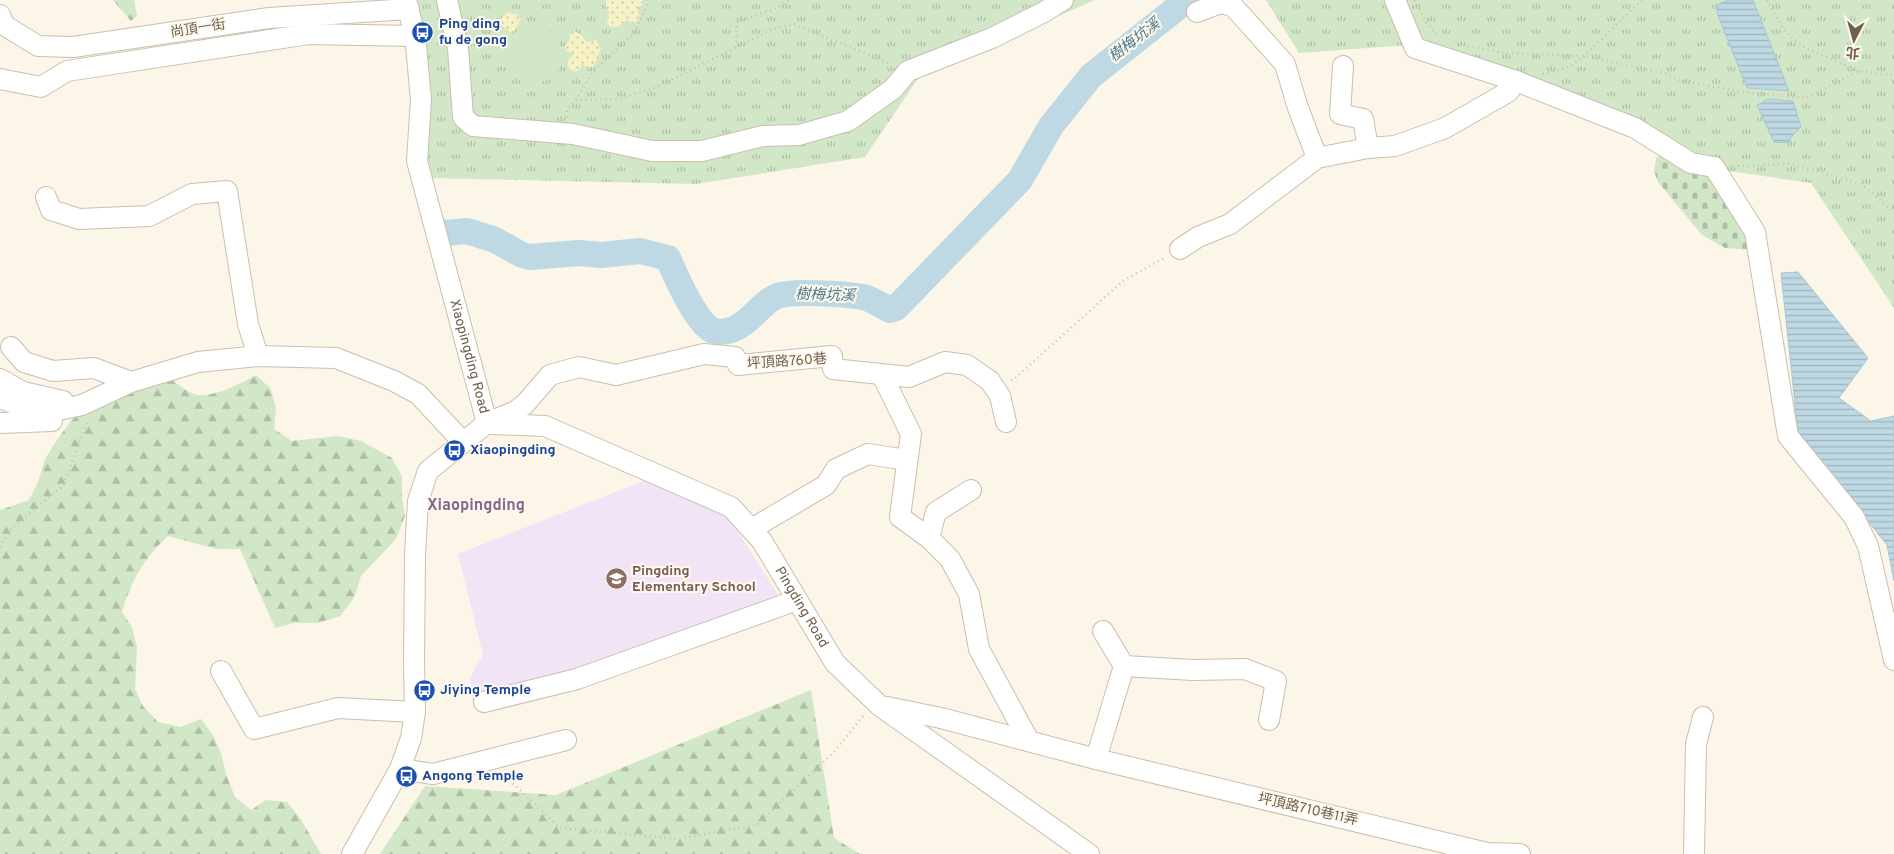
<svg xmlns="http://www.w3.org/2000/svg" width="1894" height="854" viewBox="0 0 1894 854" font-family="Overpass,'Noto Sans TC',sans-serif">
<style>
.education{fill:#f2e4f7}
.grass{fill:url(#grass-tufts)}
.forest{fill:url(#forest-firs)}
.sand{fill:url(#sand-dots)}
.cemetery{fill:url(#cemetery-stones)}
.park{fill:#d1e7c7}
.water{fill:url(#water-rules);stroke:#a5c7d4}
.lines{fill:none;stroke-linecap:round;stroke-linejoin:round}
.river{stroke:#bed9e3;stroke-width:26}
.minor-casing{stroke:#ccbeaf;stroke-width:22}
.path{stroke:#d3bca5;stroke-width:2.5;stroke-dasharray:1 4;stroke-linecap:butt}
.minor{stroke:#fff;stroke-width:20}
.labels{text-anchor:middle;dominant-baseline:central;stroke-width:4;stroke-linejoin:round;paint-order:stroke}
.transit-label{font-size:14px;font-weight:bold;fill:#164399;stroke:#fef9ee;text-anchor:start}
.street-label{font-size:14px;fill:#735f4e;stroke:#fef9ee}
.education-label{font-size:14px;font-weight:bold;fill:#785e54;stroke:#fef9ee;text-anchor:start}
.water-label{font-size:15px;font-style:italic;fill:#4c798a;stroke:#fef9ee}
.quarter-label{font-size:16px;font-weight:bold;fill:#86668e;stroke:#fef9ee}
</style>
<defs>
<pattern id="grass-tufts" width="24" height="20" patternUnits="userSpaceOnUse" patternTransform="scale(1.25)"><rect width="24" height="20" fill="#d1e7c7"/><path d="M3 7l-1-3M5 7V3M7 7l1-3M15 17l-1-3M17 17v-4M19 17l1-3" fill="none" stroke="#aebea4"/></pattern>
<pattern id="forest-firs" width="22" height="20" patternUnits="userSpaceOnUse" patternTransform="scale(1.25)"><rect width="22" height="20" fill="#d1e7c7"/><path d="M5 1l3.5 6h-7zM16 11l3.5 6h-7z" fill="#aebea4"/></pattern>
<pattern id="sand-dots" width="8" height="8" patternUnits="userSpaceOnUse" patternTransform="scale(1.25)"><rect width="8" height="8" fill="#f7f2c6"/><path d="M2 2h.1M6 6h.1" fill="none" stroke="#ccc7a3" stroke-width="1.8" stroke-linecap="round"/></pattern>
<pattern id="cemetery-stones" width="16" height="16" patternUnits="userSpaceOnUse" patternTransform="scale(1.25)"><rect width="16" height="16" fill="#d1e7c7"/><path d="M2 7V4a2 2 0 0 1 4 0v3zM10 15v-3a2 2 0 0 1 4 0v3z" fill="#aebea4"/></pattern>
<pattern id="water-rules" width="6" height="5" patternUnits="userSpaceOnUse" patternTransform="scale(1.25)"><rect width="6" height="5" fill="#bed9e3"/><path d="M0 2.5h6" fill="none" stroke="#9fb3ba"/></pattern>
</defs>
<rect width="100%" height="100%" fill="#fbf6e8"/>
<!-- education -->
<polygon class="education" points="648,479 728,516 784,604 473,706 470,677 483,655 458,554"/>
<!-- grass -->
<g class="grass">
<polygon points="406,0 1095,0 919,77 865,157 696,184 430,178"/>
<polygon points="1266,0 1894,0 1894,308 1811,183 1723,170 1634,116 1422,44 1299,53"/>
</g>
<!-- forest -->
<g class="forest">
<polygon points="113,0 134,0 137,16 131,21"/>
<path d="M 161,372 C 170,378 185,391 194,394 C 209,400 242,383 256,375 L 271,389 L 276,408 L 274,429 L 292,441 L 338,436 L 361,441 L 392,458 L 402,476 L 402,497 L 405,516 L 396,539 L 361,576 L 354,598 L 340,616 L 318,623 L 294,623 L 275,628 L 240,549 L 216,549 L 168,536 C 144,558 131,581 122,612 L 132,627 L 137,647 L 135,689 L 143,706 L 158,722 L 181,727 L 201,719 L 213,735 L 221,753 L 226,774 L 235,797 L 251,810 L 266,800 L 287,802 L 300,818 L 321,854 L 0,854 L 0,510 L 29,500 L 38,482 L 45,459 L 57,440 L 70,422 L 83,409 Z"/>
<polygon points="811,690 834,838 860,854 380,854 425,786 556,795"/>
</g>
<!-- sand -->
<g class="sand">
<polygon points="606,0 643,0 643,4 638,9 639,18 634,23 626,20 619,27 611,27 607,23 609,12 606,7"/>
<path d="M 507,12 C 523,13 523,24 511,33 L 502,26 L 500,20 Z"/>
<polygon points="573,30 581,35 587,42 596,40 601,49 594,66 586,68 583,64 581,64 581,68 575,72 567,67 568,61 573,54 567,52 564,47 569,41 570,36"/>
</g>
<!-- cemetery -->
<polygon class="cemetery" points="1665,150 1717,177 1745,220 1752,250 1725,248 1702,235 1658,182 1654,171 1656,159"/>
<!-- park -->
<path class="park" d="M 530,25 C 560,27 566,49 557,75 C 510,105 480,41 530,25 Z"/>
<!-- water -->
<g class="water">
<path d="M 1729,0 L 1753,0 L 1789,91 L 1747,88 L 1717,13 C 1716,3 1720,3 1729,0 Z"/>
<polygon points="1769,99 1793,101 1801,127 1791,137 1789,143 1774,142 1757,105"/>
<polygon points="1798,272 1868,358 1839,398 1871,421 1894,416 1894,581 1887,545 1798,432 1781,273"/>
</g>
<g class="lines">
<!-- river -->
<path class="river" d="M 445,233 L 467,231 L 495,240 L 522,255 L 530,257 L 579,253 L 601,255 L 640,251 L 668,258 C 675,274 697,326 714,331 C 720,333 730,331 736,328 C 751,321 762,303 775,297 C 790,290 845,294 863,297 C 872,299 882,306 890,310 L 896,308 L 1020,180 L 1051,126 L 1091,76 L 1187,0"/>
<defs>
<g id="minor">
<path id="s1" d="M 406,0 L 415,36 L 421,99 L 417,161 L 487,423"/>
<polyline points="447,0 458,48 463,117 473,126 573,134 652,151 702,151 763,136 799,135 848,121 893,89 908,71 992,38 1044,12 1063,0"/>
<polyline points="1395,0 1415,48 1516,81 1635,128 1691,163 1714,167 1755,232 1788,436 1854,517 1868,546 1894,660"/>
<polyline points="1197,12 1221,3 1233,6 1285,64 1297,105 1317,158"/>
<polyline points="0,15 4,25 38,46 73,47 269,18 409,9"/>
<polyline points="1343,66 1340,114 1363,119 1368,148"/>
<polyline points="0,79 41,87 67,71 309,34 415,36"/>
<polyline points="46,197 51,210 79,219 149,216 192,194 227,191 248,324 258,356"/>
<polyline points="1180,249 1198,237 1230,224 1317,158 1368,148 1395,146 1445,128 1508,92 1516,81"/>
<polyline points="11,347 24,362 53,371 94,368 131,382"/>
<polyline points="882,375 911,434 900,517 929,538 950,559 969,594 979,649 1029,741"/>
<polyline points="0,379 23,392 63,401"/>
<polyline points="0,398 25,408 54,411 82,405 131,382 198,362 258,356 336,358 394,381 418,394 463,442"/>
<polyline points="0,423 52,421"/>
<path id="s2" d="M 492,424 L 545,426 L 731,507 L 762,541 L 835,663 L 880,706 L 1089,854"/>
<polyline points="753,528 826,485 836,469 868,454 907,460"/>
<polyline points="929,538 936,512 971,490"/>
<polyline points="1103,631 1124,666"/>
<polyline points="221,671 254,729 338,708 415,712"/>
<polyline points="484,702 577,679 797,600"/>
<polyline points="887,707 941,718 1096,759 1487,853 1520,854"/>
<polyline points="1096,759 1124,666 1193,670 1245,669 1276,681 1269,720"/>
<polyline points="400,769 433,774 566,740"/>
<polyline points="352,854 400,769 411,738 415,712 414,662 415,555 418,501 428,471 487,423 516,411 525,404 550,375 579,367 616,375 704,354 735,357 738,365 832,356 833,369 909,377 945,362 967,365 990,381 1000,396 1006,422"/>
<polyline points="1694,854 1696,744 1703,717"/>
</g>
</defs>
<!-- minor casing -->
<use href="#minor" class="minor-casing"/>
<!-- path -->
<g class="path">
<polyline points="1415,0 1426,22 1439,37"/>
<polyline points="1767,0 1785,32 1806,48 1859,71"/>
<polyline points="1468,46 1504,53 1584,56 1668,74 1678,80 1743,92 1806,98 1859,71 1894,75"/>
<polyline points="736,47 737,22 777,8 789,0"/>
<polyline points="1543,74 1569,67 1584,56 1642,0"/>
<polyline points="576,100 592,73 635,32 647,5 647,0"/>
<polyline points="567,117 567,110 576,100 618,99 657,87 773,29 794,24 891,64"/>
<polyline points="1733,166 1791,164 1861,184 1894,212"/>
<polyline points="1011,380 1013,380 1123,281 1166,257"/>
<polyline points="0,547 12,528 63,486 87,422"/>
<polyline points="502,773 560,828 677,839 757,825 834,752 864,715"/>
</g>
<!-- minor -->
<use href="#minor" class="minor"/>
</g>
<!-- icons -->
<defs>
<symbol id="bus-disc" viewBox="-11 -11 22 22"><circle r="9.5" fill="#1a4fb4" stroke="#fef9ee"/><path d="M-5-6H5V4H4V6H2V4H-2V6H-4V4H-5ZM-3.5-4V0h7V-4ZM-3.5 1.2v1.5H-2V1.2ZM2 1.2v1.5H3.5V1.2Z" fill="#fff"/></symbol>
<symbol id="school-disc" viewBox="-11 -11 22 22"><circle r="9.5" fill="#8d6e63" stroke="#fef9ee"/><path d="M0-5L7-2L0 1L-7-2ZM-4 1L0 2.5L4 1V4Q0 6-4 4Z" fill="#fff"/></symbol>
</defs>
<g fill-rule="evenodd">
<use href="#bus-disc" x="410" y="20" width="25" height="25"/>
<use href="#bus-disc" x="442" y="438" width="25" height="25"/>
<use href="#school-disc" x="604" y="566" width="25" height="25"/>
<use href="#bus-disc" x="412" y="678" width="25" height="25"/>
<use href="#bus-disc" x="394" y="764" width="25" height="25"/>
</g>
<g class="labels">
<!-- transit labels -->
<g class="transit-label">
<text x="439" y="24">Ping ding<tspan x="439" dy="16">fu de gong</tspan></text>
<text x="470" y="450">Xiaopingding</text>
<text x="440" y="690">Jiying Temple</text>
<text x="422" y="776">Angong Temple</text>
</g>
<!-- street labels -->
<g class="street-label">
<text transform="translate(198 29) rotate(-9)">尚頂一街</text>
<text stroke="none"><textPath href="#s1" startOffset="365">Xiaopingding Road</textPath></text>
<text transform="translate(787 362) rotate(-4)">坪頂路760巷</text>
<text stroke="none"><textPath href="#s2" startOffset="379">Pingding Road</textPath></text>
<text transform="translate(1308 810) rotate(13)">坪頂路710巷11弄</text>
</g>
<!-- education labels -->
<g class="education-label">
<text x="632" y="571">Pingding<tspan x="632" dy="16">Elementary School</tspan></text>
</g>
<!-- water labels -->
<g class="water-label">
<text transform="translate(1135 41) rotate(-38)">樹梅坑溪</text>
<text transform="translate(825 296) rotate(2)">樹梅坑溪</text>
</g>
<!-- quarter labels -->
<g class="quarter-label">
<text x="476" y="506">Xiaopingding</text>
</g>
</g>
<!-- north arrow -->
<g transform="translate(1854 40) rotate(186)" stroke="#fef9ee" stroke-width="4" paint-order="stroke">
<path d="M0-4L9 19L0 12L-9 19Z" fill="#735f4e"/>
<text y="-8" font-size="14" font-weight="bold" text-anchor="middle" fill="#735f4e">北</text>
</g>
</svg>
